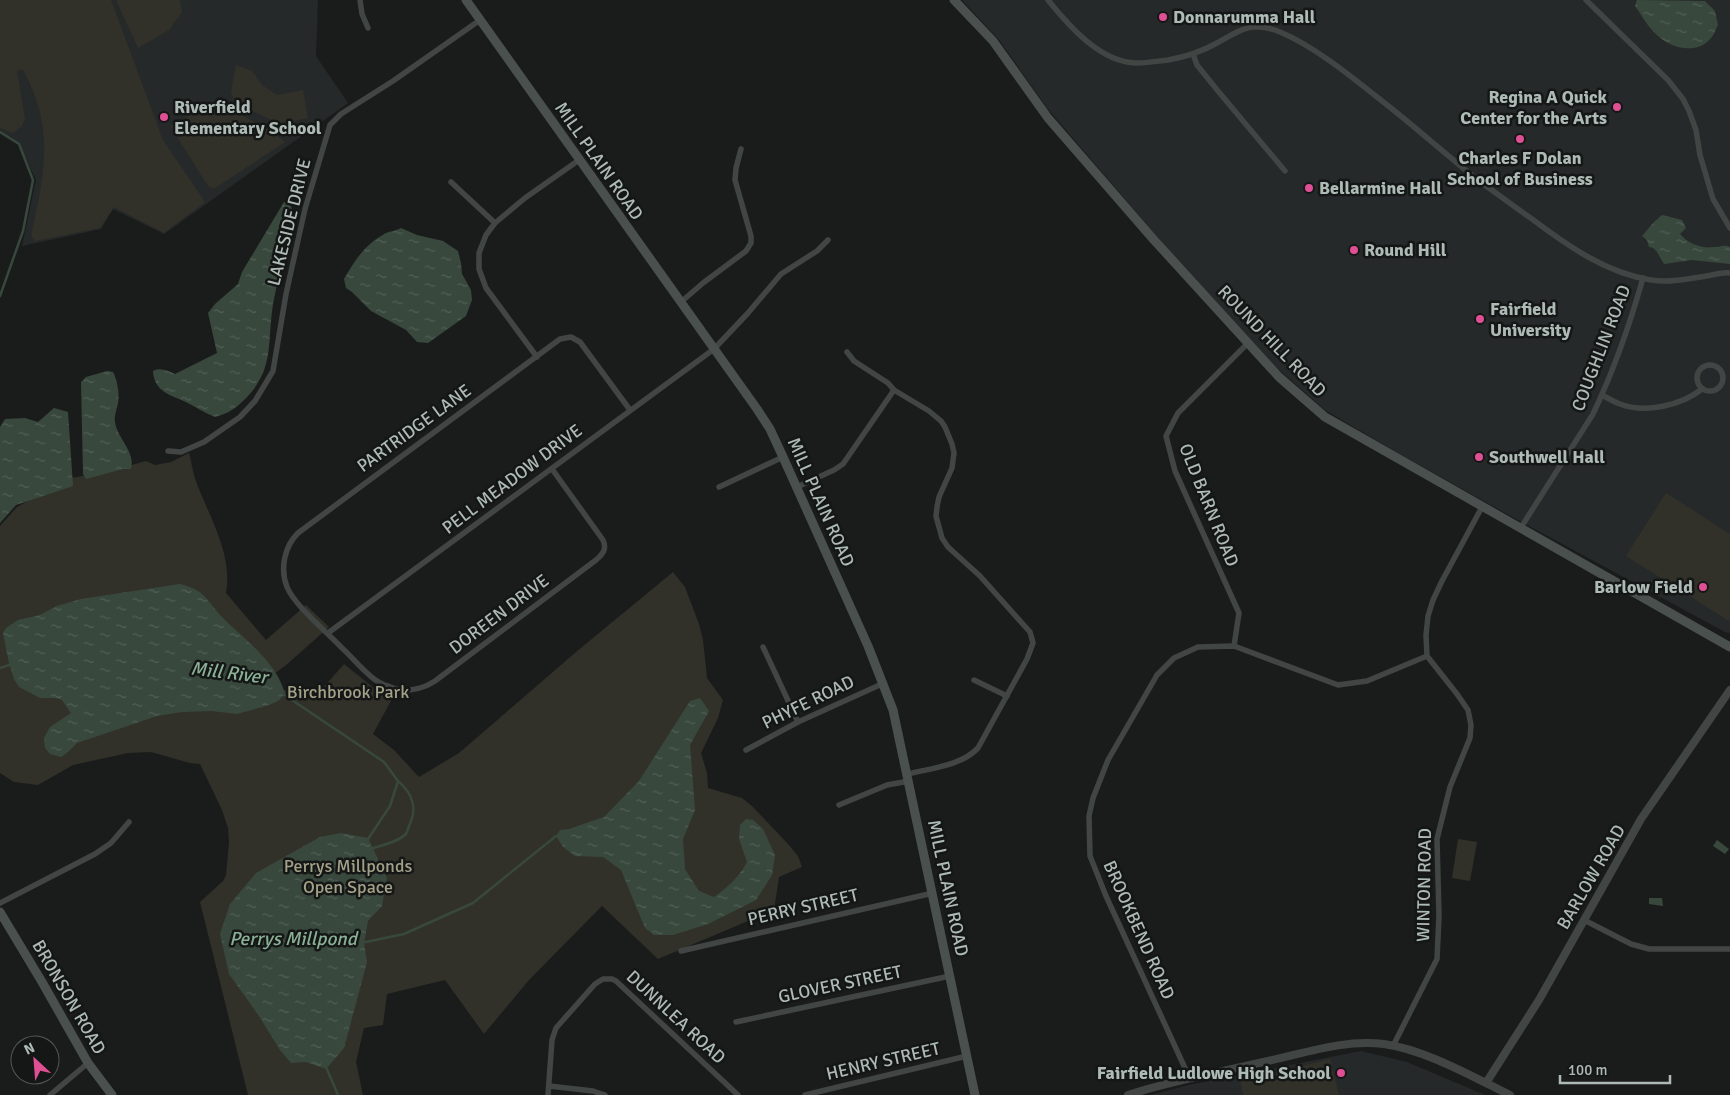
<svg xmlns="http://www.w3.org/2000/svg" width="1730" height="1095" viewBox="0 0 1730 1095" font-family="Signika,sans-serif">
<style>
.built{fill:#262929}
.green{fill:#313129}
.water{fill:url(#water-ripples)}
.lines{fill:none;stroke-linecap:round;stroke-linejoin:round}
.stream{stroke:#38483d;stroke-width:2.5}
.minor{stroke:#414644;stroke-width:5.5}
.tertiary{stroke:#414644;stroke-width:8}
.secondary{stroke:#4a504e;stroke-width:9}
.poi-dot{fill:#df4f94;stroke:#151717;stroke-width:2}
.labels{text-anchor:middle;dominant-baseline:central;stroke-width:5;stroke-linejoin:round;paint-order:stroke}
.poi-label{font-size:18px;font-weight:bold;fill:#aebab5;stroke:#151717;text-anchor:start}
.street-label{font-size:18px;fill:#aebab5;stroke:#151717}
.park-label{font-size:18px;fill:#a3a188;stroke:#151717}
.water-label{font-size:19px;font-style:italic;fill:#8ab196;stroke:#151717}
</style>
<defs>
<pattern id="water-ripples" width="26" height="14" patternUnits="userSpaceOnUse" patternTransform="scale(1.25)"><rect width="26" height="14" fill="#38483d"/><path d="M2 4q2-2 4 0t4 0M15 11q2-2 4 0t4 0" fill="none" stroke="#526057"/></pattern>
</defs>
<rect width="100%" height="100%" fill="#1a1c1c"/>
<!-- built -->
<g class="built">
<polygon points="0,0 318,0 316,56 348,103 164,234 113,209 101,229 22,246 36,180 19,144 0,131"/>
<polygon points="962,0 1730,0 1730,633 1725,632 1516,519 1396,452 1325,410 1263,356 1196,282 1047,108 1000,41"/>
<polygon points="1361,1051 1407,1062 1485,1095 1150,1095 1193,1084"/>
</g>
<!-- green -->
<g class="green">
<path d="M 0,0 L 111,0 L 163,140 L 205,202 L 164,233 L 114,207 L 100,228 L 35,241 L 31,235 C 45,174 55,127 23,70 L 17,71 L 25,119 L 22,126 L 13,133 L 0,128 Z"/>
<polygon points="116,0 180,0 182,12 169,30 138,48"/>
<polygon points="236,65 252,71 262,85 277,95 303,90 308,118 280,124 235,103 231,92"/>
<polygon points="228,108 270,130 285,142 214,189 208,186 170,126 195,112"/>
<path d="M 189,453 C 192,464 193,474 197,484 C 210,518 233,555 226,593 L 266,640 L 306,605 L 329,627 L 285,666 L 268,678 L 271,687 L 315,697 L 344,664 L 379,692 L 393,697 L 373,734 L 394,750 L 419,777 L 459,753 L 576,652 L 673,572 L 685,587 L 699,624 L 703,640 L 707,678 L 723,700 L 718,718 L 701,753 L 707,773 L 708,788 L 742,798 L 752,806 L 788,844 L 798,856 L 802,867 L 779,877 L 774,910 L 658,959 L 602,906 L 529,980 L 484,1034 L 445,980 L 387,994 L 383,1025 L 364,1028 L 356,1062 L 363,1095 L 248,1095 L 200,902 L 223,881 L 226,875 L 229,843 L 228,828 L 222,810 L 200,764 L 190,763 L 151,752 L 128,753 L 73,765 L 38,785 L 14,782 L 0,773 L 0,526 L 17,507 L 67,479 L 118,469 L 146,461 L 155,465 L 171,462 Z"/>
<polygon points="1666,493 1730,534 1730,619 1729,621 1626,556"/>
<polygon points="1458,839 1477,842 1470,881 1452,878"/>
<polygon points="1330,1059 1339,1095 1243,1095 1240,1081"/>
</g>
<!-- water -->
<g class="water">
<path d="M 1637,0 L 1705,1 L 1715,11 L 1718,25 C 1716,29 1714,35 1711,38 C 1696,57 1666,47 1653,31 C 1646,24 1641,14 1635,6 Z"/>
<path d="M 289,201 L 292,209 L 292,220 C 287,247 279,273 274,299 C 266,339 277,368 244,400 C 235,409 227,414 215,417 C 205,413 196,407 186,402 C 171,395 154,392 153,371 C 160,367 168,371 175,374 L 217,353 L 208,313 L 215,304 L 238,284 L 242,272 L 284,202 Z"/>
<path d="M 1662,215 L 1682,220 L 1686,228 L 1680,234 C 1687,243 1702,249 1714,247 C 1720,247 1724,244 1730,247 L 1730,264 L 1692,260 L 1664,264 C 1659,257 1657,247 1649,247 L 1647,240 L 1642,236 L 1654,222 Z"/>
<path d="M 401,228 L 417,235 L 443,241 L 458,251 L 461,263 L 462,274 L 471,290 L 472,300 L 466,316 L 428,343 L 417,342 L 406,330 L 371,311 L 352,292 L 346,288 L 344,279 C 355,260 365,244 386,233 C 391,231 396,231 401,228 Z"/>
<path d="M 107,371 L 113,372 C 117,379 120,395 118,403 C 117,409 114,415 115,422 C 117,438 136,452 131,469 L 123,469 L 86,479 L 83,474 L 81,382 L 86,377 Z"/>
<polygon points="54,408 68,412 73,486 16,505 0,523 0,427 5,419 25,418 38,422"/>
<path d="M 180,584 C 188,586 194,588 201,593 C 208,599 213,607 219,614 C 242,638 276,660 285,694 L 278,701 L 269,705 L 237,714 L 212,711 L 182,712 L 157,716 L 77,743 L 68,752 L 61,757 L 50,754 L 45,748 L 44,738 L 50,727 L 71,713 L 62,700 L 56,698 L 40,698 L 19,687 L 14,679 L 9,663 L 3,633 L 6,628 L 18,620 L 40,615 L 57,606 L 81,599 Z"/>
<path d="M 700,698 L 709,711 L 690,745 L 695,810 L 683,839 L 685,869 L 699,891 L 714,897 C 728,887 739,877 747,862 L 739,839 L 740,825 L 746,819 L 753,820 L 763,829 L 775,855 L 772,875 L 756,900 L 708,924 L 673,935 L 654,935 L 645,928 L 621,870 L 603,857 L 575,856 L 563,847 L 556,836 L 560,830 L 569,829 L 604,817 L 639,781 L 690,701 Z"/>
<polygon points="341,833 368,838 387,878 382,906 368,921 364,943 367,962 344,1048 326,1069 306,1062 291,1063 280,1050 259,1016 229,974 220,934 230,904 256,873 320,837"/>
<polygon points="1717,840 1729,849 1725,854 1713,846"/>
<polygon points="1649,898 1662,898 1663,906 1649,904"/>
</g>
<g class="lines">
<!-- stream -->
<g class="stream">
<polyline points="0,132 19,144 33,180 23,231 0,296"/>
<polyline points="0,668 12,664"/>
<polyline points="283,694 384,762 398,781 390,806 368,839"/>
<path d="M 372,851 L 373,848 C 383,845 398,842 406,834 C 407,832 408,829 409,826 C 418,808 413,794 398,781"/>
<polyline points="361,943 404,934 473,903 556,836"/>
<polyline points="326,1067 338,1095"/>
</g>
<!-- minor -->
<g class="minor">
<polyline points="360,0 362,14 368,28"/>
<path d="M 1048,0 C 1069,26 1100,62 1136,63 C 1147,63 1158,61 1168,60 C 1185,57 1201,52 1217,43 C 1240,30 1252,20 1280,32 C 1314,46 1352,77 1382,101 C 1413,125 1443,152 1474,177 C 1493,191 1512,205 1532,219 C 1568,246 1606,273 1651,280 C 1669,283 1688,279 1706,276 C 1714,275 1722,272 1730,273"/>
<polyline points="1586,0 1668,80 1683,99 1689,111 1696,130 1700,155 1713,199 1730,228"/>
<polyline points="1193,54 1197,65 1218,91 1285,171"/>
<polyline points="451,182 495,223"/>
<polyline points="681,302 703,283 746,251 751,243 751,236 735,180 736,168 741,149"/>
<path d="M 847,352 L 854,361 L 888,383 L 894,390 L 929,411 L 941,421 L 945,427 L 952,444 L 954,453 L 952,468 L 939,497 L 937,507 L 936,516 L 942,538 L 948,547 L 980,576 L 1030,632 L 1033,643 L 1027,659 L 978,748 C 961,766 931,768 908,774"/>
<polyline points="537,357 486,288 479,269 479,253 486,235 495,223 525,198 579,160"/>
<circle cx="1710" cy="378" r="13"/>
<path d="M 1602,395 C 1608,398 1614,402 1620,404 C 1645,414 1682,405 1702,389"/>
<polyline points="168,451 181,452 204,442 240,417 255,401 273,371 286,294 305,209 330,125 341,114 393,81 480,20"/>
<path d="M 552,469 L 603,540 C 607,549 603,554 596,560 L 435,681 C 421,690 404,693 388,686 C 383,685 378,682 374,679 C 362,670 352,657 341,647 C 326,631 295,606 287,587 C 280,569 284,547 298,533 L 560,339 L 571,337 L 580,342 L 630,410"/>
<polyline points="719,487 783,457"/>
<polyline points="797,487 834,470 843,464 894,390"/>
<path d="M 1520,529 L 1593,414 C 1614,370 1630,324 1643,278"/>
<polyline points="328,633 714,349 748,313 781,274 817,251 828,240"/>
<polyline points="1234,646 1239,613 1175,471 1166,436 1178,413 1248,343"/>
<polyline points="763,647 798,722"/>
<polyline points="974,680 1007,696"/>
<polyline points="746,750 798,722 884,683"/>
<polyline points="839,805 887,785 909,781"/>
<polyline points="0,903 95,854 111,843 129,822"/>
<polyline points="1584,920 1631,944 1649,949 1730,949"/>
<polyline points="681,951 933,893"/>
<polyline points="736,1022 950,976"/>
<polyline points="1393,1046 1437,959 1439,916 1437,839 1450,787 1470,738 1471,725 1468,710 1457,694 1427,656 1426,635 1428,616 1433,600 1442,581 1482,507"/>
<polyline points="1190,1079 1106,896 1090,856 1089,816 1093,798 1108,760 1157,675 1174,658 1198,647 1234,646 1338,685 1367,681 1427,656"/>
<polyline points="549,1086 593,1091 605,1095"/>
<polyline points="50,1095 88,1063"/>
<polyline points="548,1095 552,1040 556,1028 595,984 603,979 612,979 616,981 738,1095"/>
<polyline points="805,1095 967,1056"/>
</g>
<!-- tertiary -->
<g class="tertiary">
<polyline points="1486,1083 1539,1000 1641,819 1730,690"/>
<path d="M 1128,1095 C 1174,1080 1221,1072 1268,1061 C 1305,1053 1345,1039 1384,1044 C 1426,1050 1471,1076 1510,1095"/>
</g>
<!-- secondary -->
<g class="secondary">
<polyline points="466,0 757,409 770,429 783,457 868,646 893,710 975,1095"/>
<polyline points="954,0 993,41 1048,118 1154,240 1279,377 1325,417 1730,647"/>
<polyline points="0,912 42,982 88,1063 112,1095"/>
</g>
</g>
<!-- markers -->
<g class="poi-dot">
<circle cx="1163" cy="17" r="5"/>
<circle cx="1617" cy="107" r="5"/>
<circle cx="164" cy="117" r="5"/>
<circle cx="1520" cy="139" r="5"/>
<circle cx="1309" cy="188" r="5"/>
<circle cx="1354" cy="250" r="5"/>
<circle cx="1480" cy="319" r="5"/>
<circle cx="1479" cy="457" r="5"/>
<circle cx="1703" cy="587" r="5"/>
<circle cx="1341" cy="1073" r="5"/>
</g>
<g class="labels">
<!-- poi labels -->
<g class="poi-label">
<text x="1173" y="17">Donnarumma Hall</text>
<text x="1607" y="97" text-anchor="end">Regina A Quick<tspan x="1607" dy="21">Center for the Arts</tspan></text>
<text x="174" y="107">Riverfield<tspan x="174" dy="21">Elementary School</tspan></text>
<text x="1520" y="158" text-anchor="middle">Charles F Dolan<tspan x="1520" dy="21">School of Business</tspan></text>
<text x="1319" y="188">Bellarmine Hall</text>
<text x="1364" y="250">Round Hill</text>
<text x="1490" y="309">Fairfield<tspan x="1490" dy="21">University</tspan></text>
<text x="1489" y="457">Southwell Hall</text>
<text x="1693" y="587" text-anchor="end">Barlow Field</text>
<text x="1331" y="1073" text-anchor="end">Fairfield Ludlowe High School</text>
</g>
<!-- street labels -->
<g class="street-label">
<text transform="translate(599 161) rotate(55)">MILL PLAIN ROAD</text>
<text transform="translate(289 222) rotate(-76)">LAKESIDE DRIVE</text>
<text transform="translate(1272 341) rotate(46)">ROUND HILL ROAD</text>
<text transform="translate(1601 348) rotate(-69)">COUGHLIN ROAD</text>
<text transform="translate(414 428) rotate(-36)">PARTRIDGE LANE</text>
<text transform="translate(512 479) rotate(-37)">PELL MEADOW DRIVE</text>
<text transform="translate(821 502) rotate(66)">MILL PLAIN ROAD</text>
<text transform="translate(1209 505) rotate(68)">OLD BARN ROAD</text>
<text transform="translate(499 614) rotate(-37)">DOREEN DRIVE</text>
<text transform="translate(808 702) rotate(-26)">PHYFE ROAD</text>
<text transform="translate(1591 877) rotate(-60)">BARLOW ROAD</text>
<text transform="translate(1424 885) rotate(-89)">WINTON ROAD</text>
<text transform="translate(948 888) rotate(78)">MILL PLAIN ROAD</text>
<text transform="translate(803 907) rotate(-13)">PERRY STREET</text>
<text transform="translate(1139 930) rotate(66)">BROOKBEND ROAD</text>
<text transform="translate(840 984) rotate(-12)">GLOVER STREET</text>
<text transform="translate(69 997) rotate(60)">BRONSON ROAD</text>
<text transform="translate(676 1017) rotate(43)">DUNNLEA ROAD</text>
<text transform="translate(883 1061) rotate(-13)">HENRY STREET</text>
</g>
<!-- park labels -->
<g class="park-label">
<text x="348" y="692">Birchbrook Park</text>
<text x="348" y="866">Perrys Millponds<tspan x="348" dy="21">Open Space</tspan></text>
</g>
<!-- water labels -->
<g class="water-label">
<text transform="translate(229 673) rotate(7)">Mill River</text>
<text x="293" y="939">Perrys Millpond</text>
</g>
</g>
<!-- north arrow -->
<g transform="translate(35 1060) rotate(334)"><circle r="24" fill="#151717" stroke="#525856"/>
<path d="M0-4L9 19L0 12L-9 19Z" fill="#df4f94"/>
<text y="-8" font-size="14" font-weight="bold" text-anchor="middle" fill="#aebab5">N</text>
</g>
<!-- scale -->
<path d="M1560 1075v8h110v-8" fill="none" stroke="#aebab5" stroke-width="2.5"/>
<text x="1568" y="1075" font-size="15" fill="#aebab5" stroke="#151717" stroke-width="4" paint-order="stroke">100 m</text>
</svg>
